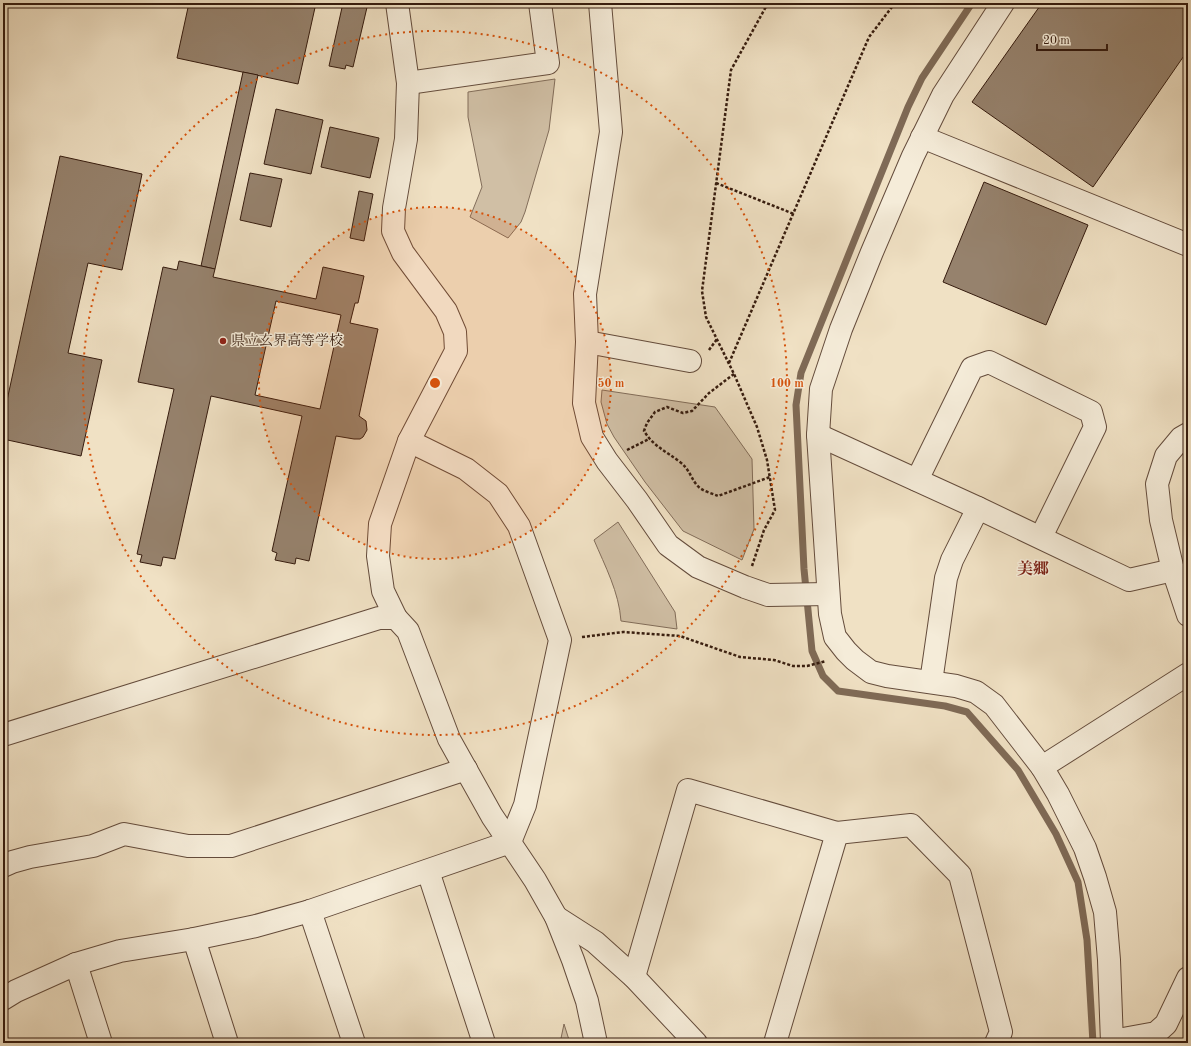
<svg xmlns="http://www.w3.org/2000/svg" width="1191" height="1046" viewBox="0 0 1191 1046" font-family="'Old Standard TT','Noto Serif JP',serif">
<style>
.green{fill:#d0bfa5;stroke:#826d5a}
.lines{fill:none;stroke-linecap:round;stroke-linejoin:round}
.stream{stroke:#7f6a56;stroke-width:7}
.building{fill:#96826d;stroke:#351b0e;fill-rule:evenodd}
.minor-casing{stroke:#644c3c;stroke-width:24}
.path{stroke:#351b0e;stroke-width:2.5;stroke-dasharray:3 2;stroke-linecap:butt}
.minor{stroke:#f5ecd9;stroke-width:22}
.ring{fill:none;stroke:#d6530c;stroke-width:2;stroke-dasharray:2 4}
.poi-dot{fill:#8f2418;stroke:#f5ecd9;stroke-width:1.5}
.labels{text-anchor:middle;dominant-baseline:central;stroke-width:3;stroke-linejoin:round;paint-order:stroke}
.poi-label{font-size:14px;fill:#351b0e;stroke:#f5ecd9;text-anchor:start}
.quarter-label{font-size:16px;font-weight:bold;fill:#7a1f14;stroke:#f5ecd9}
.centre{fill:#d6530c;stroke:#f5ecd9;stroke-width:2}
.ring-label{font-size:12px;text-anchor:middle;font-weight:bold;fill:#d6530c;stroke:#f5ecd9;stroke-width:3;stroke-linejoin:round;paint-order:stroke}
</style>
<rect width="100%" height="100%" fill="#f0e1c4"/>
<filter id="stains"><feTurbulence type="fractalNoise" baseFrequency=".005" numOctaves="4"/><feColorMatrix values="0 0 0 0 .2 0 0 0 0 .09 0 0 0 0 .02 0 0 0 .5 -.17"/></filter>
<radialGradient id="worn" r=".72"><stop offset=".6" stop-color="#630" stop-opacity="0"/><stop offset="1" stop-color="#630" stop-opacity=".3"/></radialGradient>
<!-- green -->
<g class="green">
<polygon points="555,79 549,130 525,212 521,222 508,238 470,217 482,187 468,117 468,92"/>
<polygon points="602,390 715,407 752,459 754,529 742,560 683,531 645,482 614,437 607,424 601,402"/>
<path d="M 618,522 L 675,612 L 677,629 L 621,621 C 619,592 605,566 594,540 Z"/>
<polygon points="564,1024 570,1043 560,1043"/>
</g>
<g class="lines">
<!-- stream -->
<polyline class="stream" points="972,3 922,78 908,107 801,373 796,405 804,569 812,651 823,676 838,691 945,706 967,712 1018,770 1056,834 1078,882 1087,940 1093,1043"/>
</g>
<!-- building -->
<g class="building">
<polygon points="189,3 316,3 298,84 177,58"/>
<polygon points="343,3 368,3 353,67 346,65 345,69 329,66"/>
<polygon points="1042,3 1188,3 1188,50 1093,187 972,102"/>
<polygon points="243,72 258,75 215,269 201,266"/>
<polygon points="276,109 323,120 311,174 264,164"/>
<polygon points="330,127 379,138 370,178 321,167"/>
<polygon points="60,156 142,174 122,270 88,263 68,353 102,360 81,456 3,439 3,419"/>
<polygon points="250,173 282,179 271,227 240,220"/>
<polygon points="984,182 1088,225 1046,325 943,282"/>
<polygon points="359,191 373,194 364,241 350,238"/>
<path d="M 179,261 L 215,269 L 213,277 L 316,299 L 323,267 L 364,276 L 358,303 L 355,303 L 350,323 L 378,329 L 359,416 L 366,421 L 367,430 L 363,437 L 360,439 L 354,439 L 336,436 L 309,561 L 296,558 L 295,564 L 275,560 L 277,553 L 272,551 L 302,416 L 211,396 L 175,559 L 163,557 L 161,566 L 140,562 L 142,555 L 137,554 L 174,389 L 138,382 L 163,267 L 177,270 ZM 276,301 L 341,315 L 320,409 L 255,395 Z"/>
</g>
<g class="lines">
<defs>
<g id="minor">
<polyline points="600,3 611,132 585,294 587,342 584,403 592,437 607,461 637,500 668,545 698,567 745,587 768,595 828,594"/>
<polyline points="1003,3 943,95 913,156 872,252 841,329 821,389 818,435 830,614 835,637 846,651 855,660 871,672 887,676 956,686 976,692 994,705 1042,767 1058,794 1085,848 1095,877 1105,912 1109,960 1112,1043"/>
<polyline points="408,83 548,63 540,3"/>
<polyline points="922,137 1188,245"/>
<polyline points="587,342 690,361"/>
<polyline points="1188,434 1181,438 1166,456 1157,484 1161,520 1173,570 1188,615"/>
<polyline points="818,435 978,508 1129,580 1173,570"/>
<polyline points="917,480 972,368 989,362 1091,412 1095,427 1041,537"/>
<polyline points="396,618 383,591 378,556 380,524 409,441 456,351 455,332 446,311 403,253 393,231 394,208 406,139 408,83 397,3"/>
<polyline points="931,682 946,578 952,560 978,508"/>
<polyline points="3,735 379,618 396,618 408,631 449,739 492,816 535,880 556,917 573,960 587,1001 596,1043"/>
<polyline points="1042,767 1188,674"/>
<polyline points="837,833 911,825 960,875 1001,1032 996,1043"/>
<polyline points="3,866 12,862 30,857 93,846 124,834 188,846 231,846 466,769"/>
<polyline points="428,871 484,1043"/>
<polyline points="310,911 354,1043"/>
<polyline points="556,917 595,942 634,977 696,1043"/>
<polyline points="194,939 227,1043"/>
<polyline points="76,964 101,1043"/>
<polyline points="634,977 688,790 837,833 775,1043"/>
<polyline points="3,999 16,991 76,964 120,951 194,939 256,926 310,911 510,842 525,805 560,640 519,526 498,494 466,469 409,441"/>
<polyline points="1112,1041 1156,1033 1166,1024 1188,978"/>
</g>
</defs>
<!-- minor casing -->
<use href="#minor" class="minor-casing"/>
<!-- path -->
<g class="path">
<polyline points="716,183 794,214"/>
<polyline points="709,350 717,339"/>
<polyline points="729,363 869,37 895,3"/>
<path d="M 734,374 L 709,393 L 692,411 L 683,413 L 667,407 L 655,412 L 647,423 L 644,431 C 654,447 666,451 680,462 C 689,469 690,476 696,484 C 701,491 711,493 718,496 L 770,477"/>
<polyline points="627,450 649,439"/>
<polyline points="752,566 764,530 775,510 767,460 757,427 734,374 706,317 702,291 731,70 768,3"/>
<polyline points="582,637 623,632 680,636 740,657 774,660 793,666 807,666 826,661"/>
</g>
<!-- minor -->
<use href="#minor" class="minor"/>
</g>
<!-- distance rings -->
<circle cx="435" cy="383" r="176" fill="#d6530c" fill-opacity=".12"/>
<g class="ring">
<circle cx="435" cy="383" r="176"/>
<circle cx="435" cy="383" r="352"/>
</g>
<!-- markers -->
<circle class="poi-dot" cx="223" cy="341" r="4"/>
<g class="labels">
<!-- poi labels -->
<g class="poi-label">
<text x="231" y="341">県立玄界高等学校</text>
</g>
<!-- quarter labels -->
<g class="quarter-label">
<text x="1033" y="570">美郷</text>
</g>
</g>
<circle cx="435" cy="383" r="6" class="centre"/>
<g class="ring-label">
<text x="611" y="387">50 m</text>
<text x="787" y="387">100 m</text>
</g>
<!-- margin -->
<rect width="1191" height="1046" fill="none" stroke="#f0e1c4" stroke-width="16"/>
<rect x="4" y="4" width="1183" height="1038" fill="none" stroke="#351b0e" stroke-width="2"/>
<rect x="8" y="8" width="1175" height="1030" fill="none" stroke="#351b0e"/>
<!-- scale -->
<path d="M1037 44v6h70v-6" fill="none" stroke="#351b0e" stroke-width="2"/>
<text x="1043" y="44" font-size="12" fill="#351b0e" stroke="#f5ecd9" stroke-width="3" paint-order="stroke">20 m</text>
<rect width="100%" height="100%" filter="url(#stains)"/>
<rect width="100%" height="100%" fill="url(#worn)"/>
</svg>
